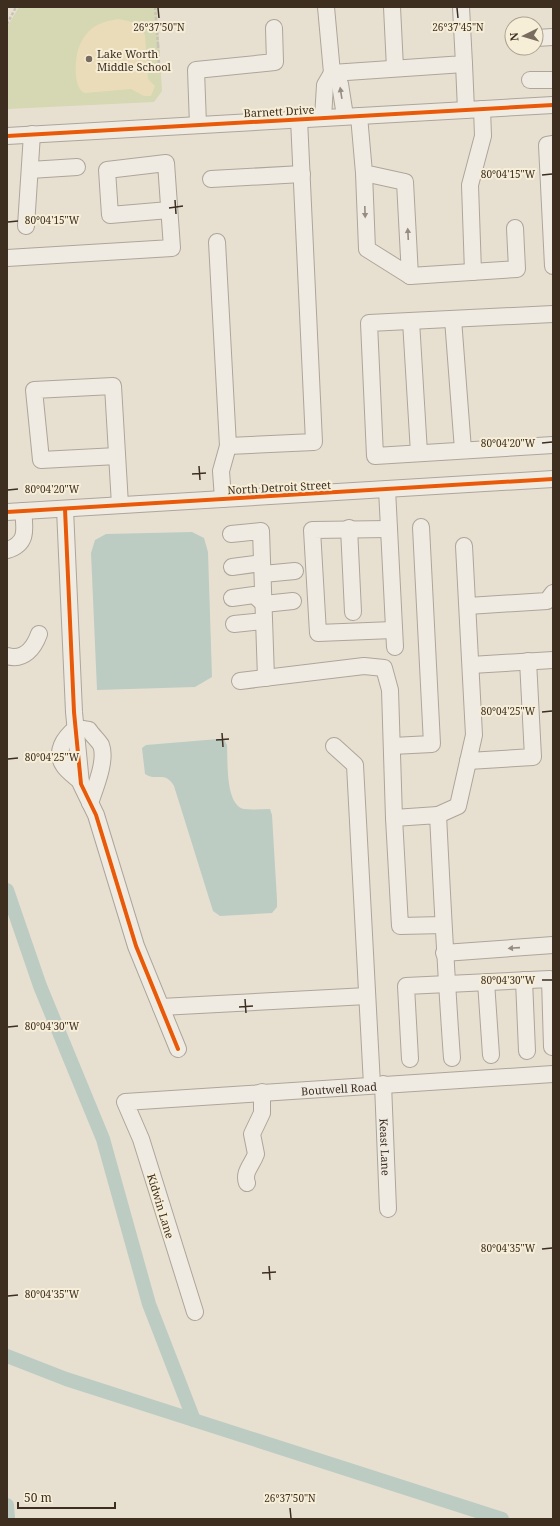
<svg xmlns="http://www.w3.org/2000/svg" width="560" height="1526" viewBox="0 0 560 1526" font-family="'Noto Serif',serif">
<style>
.green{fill:#d6d7b3}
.sand{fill:#eadcb9}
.water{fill:#bcccc2}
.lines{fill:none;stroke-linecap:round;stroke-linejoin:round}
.canal{stroke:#bcccc2;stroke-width:14}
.minor-casing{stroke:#ada599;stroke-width:18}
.path{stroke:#c8c2b9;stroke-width:2.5;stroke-dasharray:3 2;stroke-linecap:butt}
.minor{stroke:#efebe3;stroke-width:16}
.cycleway-casing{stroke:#f7eed8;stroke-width:6}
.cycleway{stroke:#e8590c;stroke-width:4}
.oneway{fill:#968c82}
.ticks{fill:none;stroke:#3d2e20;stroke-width:1.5}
.poi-dot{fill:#786c5e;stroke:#f7eed8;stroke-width:1.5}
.labels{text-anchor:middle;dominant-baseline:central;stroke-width:4;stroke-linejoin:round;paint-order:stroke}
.poi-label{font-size:11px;fill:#3d2e20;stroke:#f7eed8;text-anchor:start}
.street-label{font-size:11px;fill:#3d2e20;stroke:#f7eed8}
.ticks-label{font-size:10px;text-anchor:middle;fill:#3d2e20;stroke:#f7eed8;stroke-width:4;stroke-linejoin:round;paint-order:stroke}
</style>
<rect width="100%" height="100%" fill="#e7e0d1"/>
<!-- green -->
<polygon class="green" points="19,7 157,7 162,91 154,102 7,109 7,27"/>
<!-- sand -->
<path class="sand" d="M 118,19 C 131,21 139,23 145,35 L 148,79 L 155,86 L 151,96 L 144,96 L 131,89 L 85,93 C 73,89 75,60 78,50 C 80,43 84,36 89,31 C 97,23 108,21 118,19 Z"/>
<!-- water -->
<g class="water">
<polygon points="192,532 204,538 208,552 212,677 195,687 97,690 91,553 95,540 106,534"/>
<path d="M 218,739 L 224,739 L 227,745 C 228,761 225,805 244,809 C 252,810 261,809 270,809 L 272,815 L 277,900 L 277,907 L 272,913 L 220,916 L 213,911 L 174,786 C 165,770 156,782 145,774 L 142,748 L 146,745 Z"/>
</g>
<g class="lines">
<!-- canal -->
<g class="canal">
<polyline points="7,890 40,986 103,1139 149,1304 194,1420"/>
<polyline points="7,1356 66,1379 502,1519"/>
<polyline points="7,1505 8,1519"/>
</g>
<defs>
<g id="minor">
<polyline points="326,7 332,73 340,84 345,116"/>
<polyline points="392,7 395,68"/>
<polyline points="536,38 553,37"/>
<polyline points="464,64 466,110"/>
<polyline points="332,73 464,64 461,7"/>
<polyline points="530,80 553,80"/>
<polyline points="359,116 364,173 367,249 410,276 405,182 364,173"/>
<polyline points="323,118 325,85 332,73"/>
<polyline points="198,125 196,70 275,62 274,28"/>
<polyline points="7,136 553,105"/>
<polyline points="553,144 547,145 553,266"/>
<polyline points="30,170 77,167"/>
<polyline points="211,179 302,174"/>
<polyline points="26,226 32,134"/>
<polyline points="217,242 228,446 314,442 299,119"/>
<polyline points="7,258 172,248 166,163 107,170 110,215 169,210"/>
<polyline points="473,272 470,185 483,136 482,109"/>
<polyline points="410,276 517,269 515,228"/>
<polyline points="553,314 369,323 375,456 553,445"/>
<polyline points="453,319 463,450"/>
<polyline points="411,321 419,453"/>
<polyline points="117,456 41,460 34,390 113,386 120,505"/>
<polyline points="387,489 395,647"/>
<polyline points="223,499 221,471 228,446"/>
<polyline points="65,509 74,712 81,784 96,815 136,946 178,1049"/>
<polyline points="7,512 553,479"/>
<polyline points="349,528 353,612"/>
<polyline points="389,529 312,530 318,633 393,630"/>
<polyline points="231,534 261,531 266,678"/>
<path d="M 7,550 C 28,544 25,529 23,511"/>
<polyline points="232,567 262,563"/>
<polyline points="263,574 295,571"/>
<polyline points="232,598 254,595 264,604 293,601"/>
<polyline points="468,606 547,601 553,593"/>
<polyline points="234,624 264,621"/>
<path d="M 7,656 C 24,661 34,648 39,634"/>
<polyline points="471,665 553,660"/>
<polyline points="240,681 364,666 384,668 390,690 394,818"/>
<polyline points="334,746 355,765 372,1085"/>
<polyline points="392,746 432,744 421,527"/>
<polyline points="468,761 533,757 528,661"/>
<path d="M 81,782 C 76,777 68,772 64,766 C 54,752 64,738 76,728 L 89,730 C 92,735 98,740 101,745 C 107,760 95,788 90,803"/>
<polyline points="438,815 458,806 474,735 464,546"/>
<path d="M 443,925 L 400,926 L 394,818 L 438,815 C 442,896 446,977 452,1058"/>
<polyline points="444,953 553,945"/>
<polyline points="524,980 527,1051"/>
<polyline points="486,982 491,1055"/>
<polyline points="161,1007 367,996"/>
<polyline points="410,1059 406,986 550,979 552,1047"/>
<path id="s1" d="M 383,1084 L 388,1209"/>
<path d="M 247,1183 C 243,1172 252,1165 256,1154 L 252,1134 L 262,1113 L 262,1092"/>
<path id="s2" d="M 195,1312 L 141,1139 L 125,1102 L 553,1074"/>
</g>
</defs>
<!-- minor casing -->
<use href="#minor" class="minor-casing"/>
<!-- path -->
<g class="path">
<polyline points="155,7 158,45 160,45"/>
<polyline points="7,24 16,7"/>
<polyline points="158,45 159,68"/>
</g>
<!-- minor -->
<use href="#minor" class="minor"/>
<defs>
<g id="cycleway">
<polyline points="7,136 553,105"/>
<polyline points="65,509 74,712 81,784 96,815 136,946 178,1049"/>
<polyline points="7,512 553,479"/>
</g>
</defs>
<!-- cycleway casing -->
<use href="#cycleway" class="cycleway-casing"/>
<!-- cycleway -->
<use href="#cycleway" class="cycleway"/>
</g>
<!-- one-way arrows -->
<defs><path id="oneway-solid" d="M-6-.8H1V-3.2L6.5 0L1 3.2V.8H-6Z"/></defs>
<g class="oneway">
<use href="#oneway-solid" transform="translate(341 93) rotate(-99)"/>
<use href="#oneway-solid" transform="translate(365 212) rotate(88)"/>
<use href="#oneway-solid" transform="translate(408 234) rotate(-93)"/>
<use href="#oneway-solid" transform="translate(514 948) rotate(176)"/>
</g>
<!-- ticks -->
<path class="ticks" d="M 158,8 L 159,18M 457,8 L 458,18M 542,175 L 552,174M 175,200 L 176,214M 169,208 L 183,206M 8,222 L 18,221M 542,443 L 552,442M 199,466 L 200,480M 192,474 L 206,473M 8,490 L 18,489M 542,712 L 552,711M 222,733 L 223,747M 216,740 L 229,739M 8,759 L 18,758M 542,980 L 552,980M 245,999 L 246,1013M 239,1007 L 253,1006M 8,1027 L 18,1026M 542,1249 L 552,1248M 269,1266 L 270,1280M 262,1273 L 276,1272M 8,1296 L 18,1295M 290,1508 L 291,1518"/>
<!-- markers -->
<circle class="poi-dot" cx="89" cy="59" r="4"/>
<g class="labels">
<!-- poi labels -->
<g class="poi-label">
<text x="97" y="53">Lake Worth<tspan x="97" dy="13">Middle School</tspan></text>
</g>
<!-- street labels -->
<g class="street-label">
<text transform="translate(279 111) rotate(-3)">Barnett Drive</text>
<text transform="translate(279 487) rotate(-3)">North Detroit Street</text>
<text stroke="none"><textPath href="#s2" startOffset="436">Boutwell Road</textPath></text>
<text stroke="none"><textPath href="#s1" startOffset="63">Keast Lane</textPath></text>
<text transform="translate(161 1206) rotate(73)">Kidwin Lane</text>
</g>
</g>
<g class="ticks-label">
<text x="458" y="31">26°37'45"N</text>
<text x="159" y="31">26°37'50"N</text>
<text x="508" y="178">80°04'15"W</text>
<text x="52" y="224">80°04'15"W</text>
<text x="508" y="447">80°04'20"W</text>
<text x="52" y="493">80°04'20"W</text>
<text x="508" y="715">80°04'25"W</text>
<text x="52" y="761">80°04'25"W</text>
<text x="508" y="984">80°04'30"W</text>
<text x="52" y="1030">80°04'30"W</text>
<text x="508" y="1252">80°04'35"W</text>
<text x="52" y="1298">80°04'35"W</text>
<text x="290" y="1502">26°37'50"N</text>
</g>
<!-- border -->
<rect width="560" height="1526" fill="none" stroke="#3d2e20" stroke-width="16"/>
<!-- north arrow -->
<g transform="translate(524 36) rotate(265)"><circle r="19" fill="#f7eed8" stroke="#ada18e"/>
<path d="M0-3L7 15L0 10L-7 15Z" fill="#786c5e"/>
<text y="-6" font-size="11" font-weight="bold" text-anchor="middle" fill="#3d2e20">N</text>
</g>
<!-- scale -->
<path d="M18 1502v6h97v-6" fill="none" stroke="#3d2e20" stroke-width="2"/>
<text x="24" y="1502" font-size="12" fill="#3d2e20" stroke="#f7eed8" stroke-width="3" paint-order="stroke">50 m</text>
</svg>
